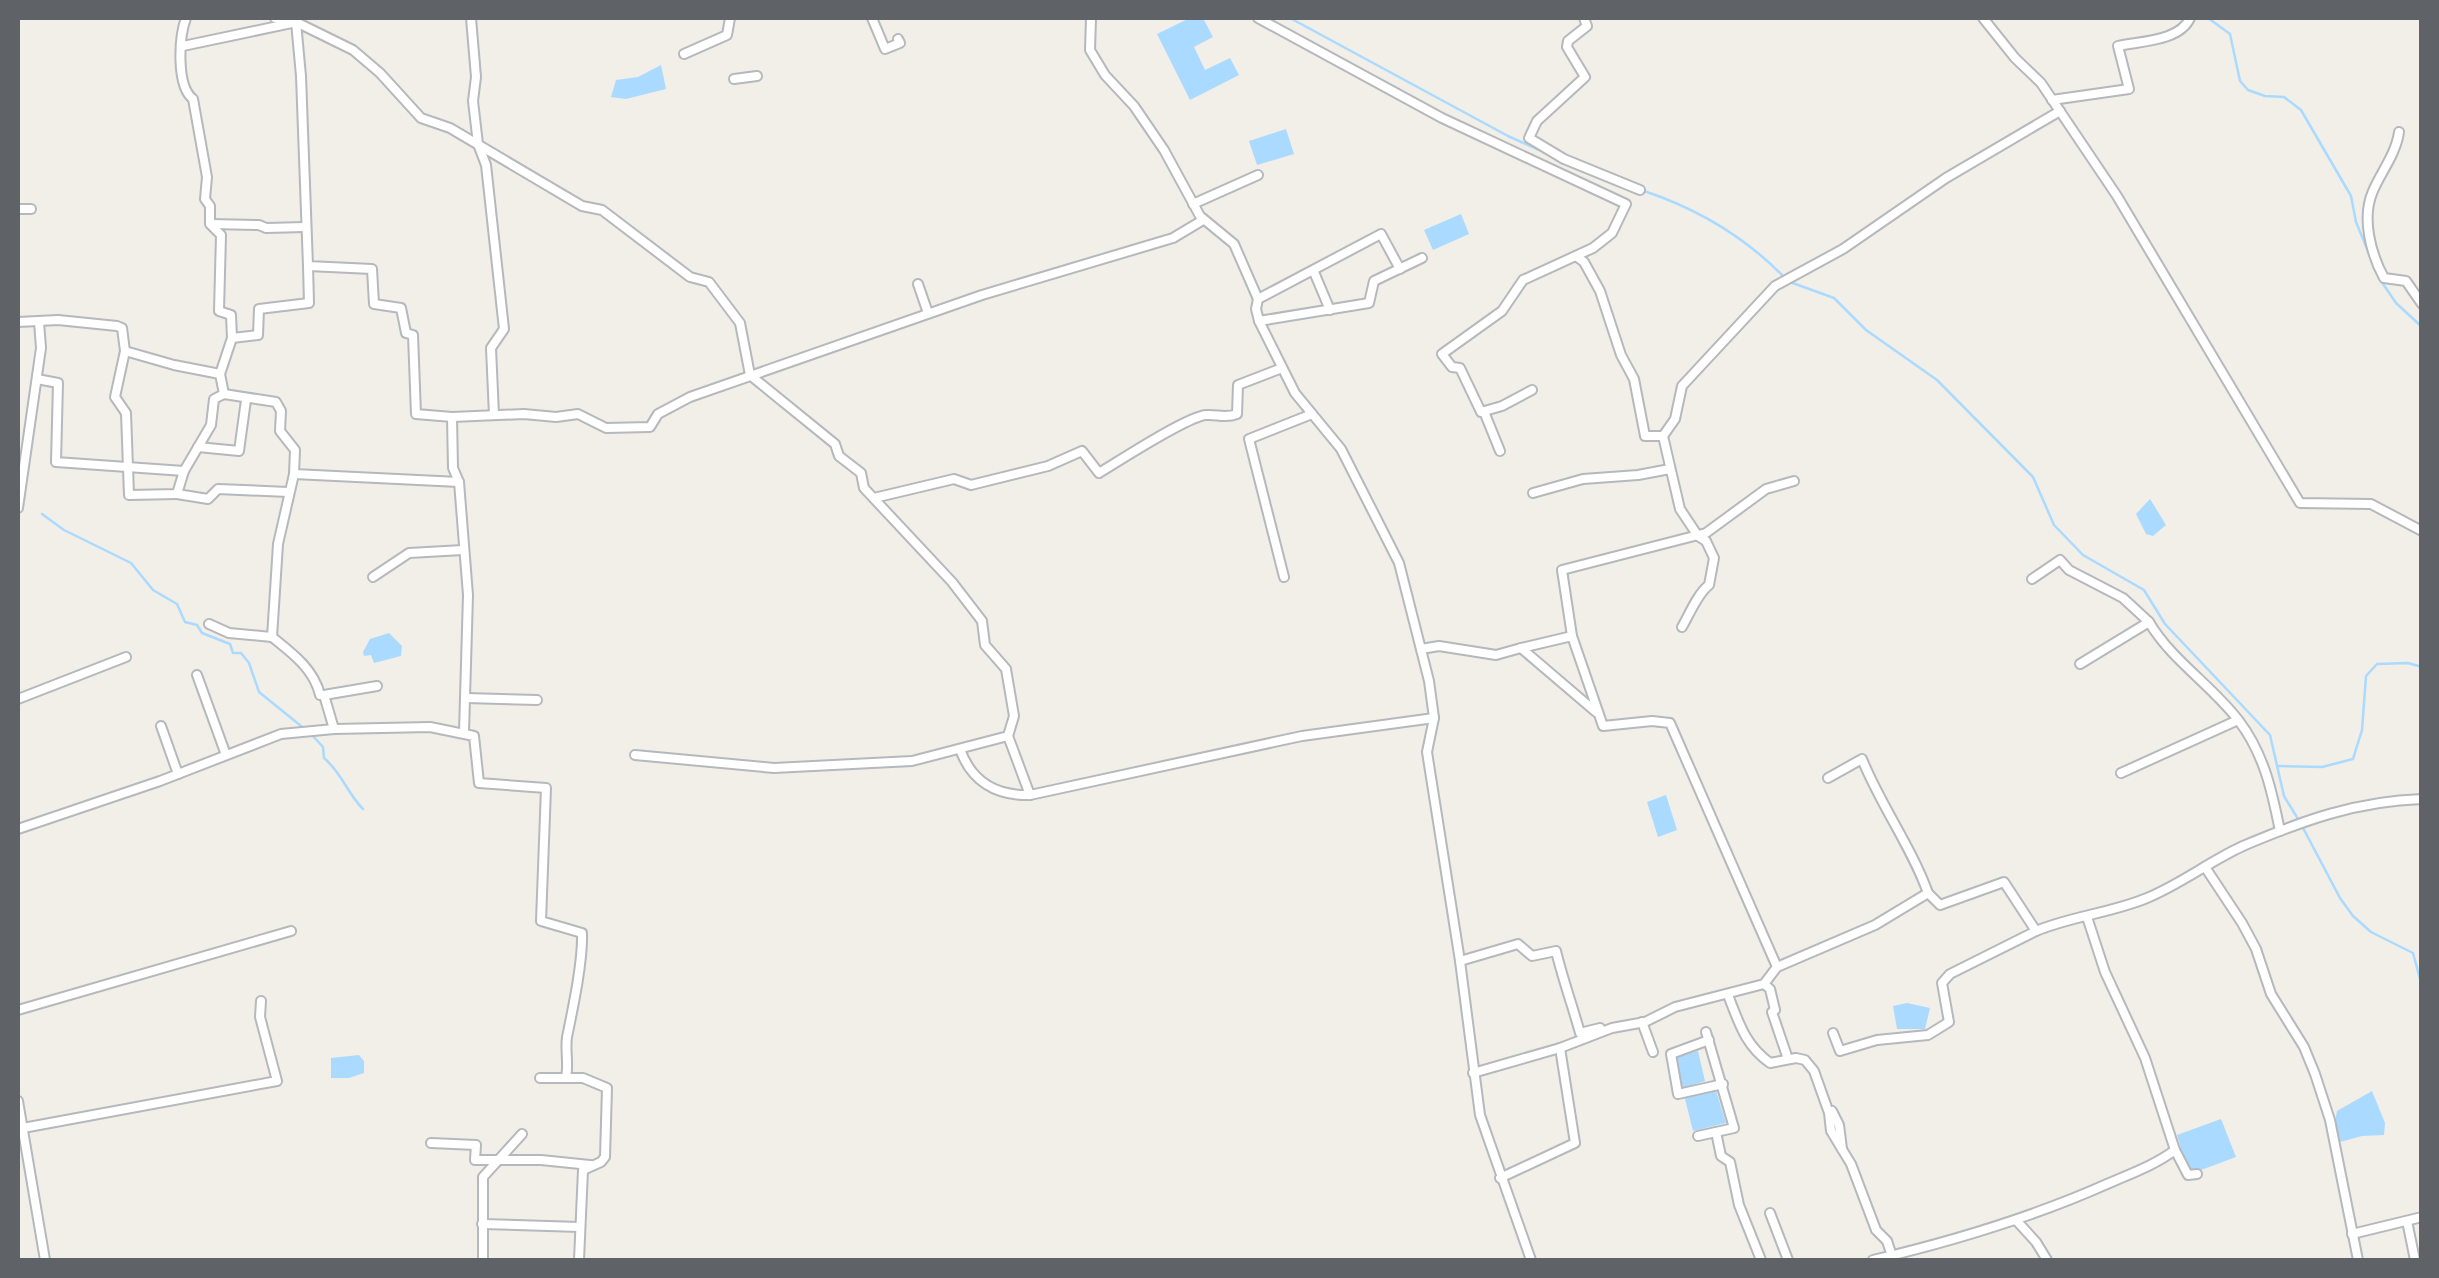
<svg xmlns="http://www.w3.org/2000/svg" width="2439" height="1278" viewBox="0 0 2439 1278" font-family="Ubuntu,sans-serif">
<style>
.water{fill:#aadaff}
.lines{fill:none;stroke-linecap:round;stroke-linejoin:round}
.stream{stroke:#aadaff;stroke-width:2.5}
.minor-casing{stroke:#b5b8bc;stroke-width:12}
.minor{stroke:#fff;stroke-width:8}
</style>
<rect width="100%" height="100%" fill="#f1efe8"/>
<!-- water -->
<g class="water">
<polygon points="1190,18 1203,18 1213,37 1194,47 1205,70 1230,58 1239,75 1190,100 1157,34"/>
<polygon points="661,65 666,89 626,99 611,97 616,80 638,77"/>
<polygon points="1286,129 1294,154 1257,165 1249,141"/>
<polygon points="1461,214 1469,234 1433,250 1424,230"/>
<polygon points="2150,499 2166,525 2153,536 2146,534 2136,514"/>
<polygon points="389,633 402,646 401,656 374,663 371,655 364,656 363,652 370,639"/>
<polygon points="1666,795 1677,830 1658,837 1647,802"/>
<polygon points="1907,1003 1930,1008 1925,1029 1897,1029 1893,1006"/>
<polygon points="1698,1051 1705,1081 1683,1088 1676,1057"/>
<polygon points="359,1055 364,1061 364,1073 349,1078 331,1078 331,1058"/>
<polygon points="1716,1091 1726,1123 1693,1131 1684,1095"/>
<polygon points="2372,1091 2385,1123 2384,1135 2362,1136 2340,1142 2335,1122 2337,1111"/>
<polygon points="2221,1119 2236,1157 2193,1173 2187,1169 2177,1135"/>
</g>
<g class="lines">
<!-- stream -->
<g class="stream">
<polyline points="1290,18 1508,136 1548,154"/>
<polyline points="2208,18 2230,34 2240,81 2248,90 2265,96 2284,97 2301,110 2351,196 2356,222 2379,278 2396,303 2422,327"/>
<path d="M 1644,191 C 1698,209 1744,236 1784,277"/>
<polyline points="1790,282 1834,298 1866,330 1937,380 2033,477 2054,525 2083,555 2144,590 2165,624 2270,735 2284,796 2298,819"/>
<polyline points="42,514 64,530 131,563 153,590 177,604 185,622 197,625 202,633 230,644 233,653 241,653 249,663 259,692 306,730"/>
<path d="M 312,735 L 323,747 L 324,758 C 342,773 347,793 363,809"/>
<polyline points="2278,766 2322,767 2353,759 2362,730 2366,676 2377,664 2408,663 2422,667"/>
<polyline points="2302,826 2340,898 2353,916 2371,932 2413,953 2422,986"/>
</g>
<defs>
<g id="minor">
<path d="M 186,18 C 179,37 176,86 193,99 L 207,177 L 205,199 L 210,206 L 210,224 L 221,235 L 219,311 L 231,315 L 232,338 L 220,374"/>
<polyline points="275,18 296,22 353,50 380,73 421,118 450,128 582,206 602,210 690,277 709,282 740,323 750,375 835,444 839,456 861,473 864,488 952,582 982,621 985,645 1006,669 1014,716 1008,736"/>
<polyline points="471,18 476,77 473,101 478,144 486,165 504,329 491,348 494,415"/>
<polyline points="872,18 885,49 900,43 898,39"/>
<polyline points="1091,18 1090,50 1105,75 1134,106 1164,150 1200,216 1234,244 1258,299 1256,309 1259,321"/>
<polyline points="1258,18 1442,118 1626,204 1612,233 1593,248 1523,280 1502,311 1442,354 1452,367 1460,368 1481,412 1502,406 1532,390"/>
<polyline points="1584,18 1587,26 1568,41 1567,47 1585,77 1537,121 1529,138 1564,159 1640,190"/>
<polyline points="1983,18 2015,58 2041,83 2117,196 2300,503 2371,504 2422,531"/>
<polyline points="296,22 301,76 308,266 372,269 374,304 401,308 406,333 413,335 416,414 452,417"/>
<polyline points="183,46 292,23"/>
<polyline points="684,54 727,35 730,18"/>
<polyline points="734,79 757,76"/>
<path d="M 2052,100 L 2129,89 L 2118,46 C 2141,41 2180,41 2190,18"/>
<path d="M 2399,132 C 2396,154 2381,172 2373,191 C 2361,218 2371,254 2384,278 L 2406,281 L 2422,304"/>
<polyline points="1193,204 1258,175"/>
<polyline points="18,209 31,209"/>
<polyline points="211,224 259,225 266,228 305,227"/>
<path d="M 1576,256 L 1584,262 L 1600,291 L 1621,355 L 1634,379 L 1645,436 L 1663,436 L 1680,509 L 1698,536 L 1706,541 L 1714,558 L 1709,585 C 1698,593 1689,615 1682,627"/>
<polyline points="1422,258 1374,281 1369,303 1259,321 1295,393 1341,449 1399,563 1429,681 1434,718 1427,752 1460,961 1480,1115 1531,1260"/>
<polyline points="1314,272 1330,310"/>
<polyline points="918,284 928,313"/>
<polyline points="1258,299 1381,234 1400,269"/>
<polyline points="18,322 58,320 117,326 122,328 125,351 174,365 220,374 224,394 276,402 281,411 280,431 295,450 294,474 459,482"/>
<polyline points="232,338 258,335 259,309 309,303 308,266"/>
<polyline points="125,351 115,397 126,413 129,495 177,494 184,471 211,425 214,399 224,394"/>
<polyline points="37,379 58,383 56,462 184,471"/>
<polyline points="1485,414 1500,451"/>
<polyline points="1663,436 1675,419 1682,386 1775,286 1843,249 1946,178 2060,111"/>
<polyline points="198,447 239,451 246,400"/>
<path d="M 294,474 L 278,544 L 272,637 C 292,653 314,669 320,695 L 324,695"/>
<polyline points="1533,493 1583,479 1638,475 1670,469"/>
<polyline points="177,494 208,499 218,489 288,492"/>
<path d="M 874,498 L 954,479 L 971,485 L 1048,466 L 1082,451 L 1099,473 C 1119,461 1186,417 1206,415 C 1217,414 1225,419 1237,414 L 1238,385 L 1282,368"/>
<polyline points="18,508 41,348 39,322"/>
<polyline points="373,577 409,553 463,550"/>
<polyline points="1284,577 1249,439 1312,414"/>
<polyline points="2032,579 2060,560 2069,570 2123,598 2149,622"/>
<polyline points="209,624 229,633 272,637"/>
<polyline points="1572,636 1562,570 1706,533 1766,489 1794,481"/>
<polyline points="1521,648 1572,636 1603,726 1652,721 1670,723 1777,967"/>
<polyline points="1421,649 1439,646 1496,655 1521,648 1596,712"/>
<path d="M 2080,664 L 2149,622 C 2172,661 2212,685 2239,721 C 2264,754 2272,791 2280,831"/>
<polyline points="197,675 226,755"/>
<polyline points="466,698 537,700"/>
<polyline points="18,699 126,657"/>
<polyline points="161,726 178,774"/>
<polyline points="334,729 324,695 377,686"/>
<polyline points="464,732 468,595 459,482 453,468 452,417 524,414 556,417 578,414 606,428 650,427 658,414 690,397 982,295 1173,238 1203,220"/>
<path d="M 960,749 C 971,781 996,796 1030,795 L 1302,736 L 1434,718"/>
<polyline points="635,755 774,768 912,761 1008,736 1030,795"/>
<polyline points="2121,773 2238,720"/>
<path d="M 1828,778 L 1862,759 C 1881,806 1911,846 1928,893"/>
<path d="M 18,829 L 160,781 L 281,734 L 334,729 L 430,727 L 474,736 L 479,783 L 546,788 L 541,921 L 582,933 C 583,961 573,1008 567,1037 C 565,1050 569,1065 566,1077"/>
<polyline points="2205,867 2242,923 2256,949 2271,994 2304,1047 2315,1074 2330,1120 2358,1260"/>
<path d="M 1460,961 L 1518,944 L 1532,956 L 1556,951 C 1563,980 1572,1004 1580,1033 L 1600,1028"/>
<polyline points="1764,984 1770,989 1775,1010 1772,1012 1788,1059"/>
<path d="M 1728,995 C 1739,1023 1745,1045 1770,1063 L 1796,1058 L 1805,1060 L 1814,1071 L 1829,1113 L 1831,1131 L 1851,1164 L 1876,1230 L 1887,1241 L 1892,1256"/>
<polyline points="18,1010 291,931"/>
<polyline points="1642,1022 1653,1052"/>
<polyline points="1706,1032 1734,1128 1716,1132"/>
<polyline points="1833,1033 1840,1051 1877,1040 1928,1035 1949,1022 1942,983 1950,974 2036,931"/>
<polyline points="1709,1040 1671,1054 1678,1094 1723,1084"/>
<path d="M 1473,1073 L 1560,1048 L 1612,1028 L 1645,1022 L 1675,1007 L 1764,984 L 1777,967 L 1875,925 L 1928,893 L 1940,905 L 2004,882 L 2036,931 C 2072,916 2111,913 2147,898 C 2181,884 2210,861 2243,846 C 2302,821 2356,801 2422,799"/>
<polyline points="540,1078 583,1078 607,1088 605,1157 601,1162 583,1170 579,1260"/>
<polyline points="18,1101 45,1260"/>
<polyline points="1832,1111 1839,1125 1842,1149"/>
<polyline points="23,1128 277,1081 260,1017 261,1001"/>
<polyline points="1698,1136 1716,1132 1721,1156 1730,1162 1739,1205 1761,1260"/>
<polyline points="431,1143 476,1145 475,1160 541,1160 590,1165"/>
<polyline points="2175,1150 2188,1175 2197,1174"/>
<polyline points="1500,1178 1575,1143 1560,1048"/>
<polyline points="1770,1213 1788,1260"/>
<polyline points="2016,1220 2036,1242 2047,1260"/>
<polyline points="2407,1221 2415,1260"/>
<polyline points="482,1224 580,1227"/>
<polyline points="2352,1234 2422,1217"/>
<polyline points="483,1260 483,1177 522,1134"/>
<path d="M 1873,1260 C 1953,1241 2031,1218 2107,1184 C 2130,1174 2155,1165 2175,1150 L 2145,1058 L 2105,972 L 2087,917"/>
</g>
</defs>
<!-- minor casing -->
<use href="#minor" class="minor-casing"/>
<!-- minor -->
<use href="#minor" class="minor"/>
</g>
<!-- border -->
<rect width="2439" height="1278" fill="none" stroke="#5f6368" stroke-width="40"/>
</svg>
